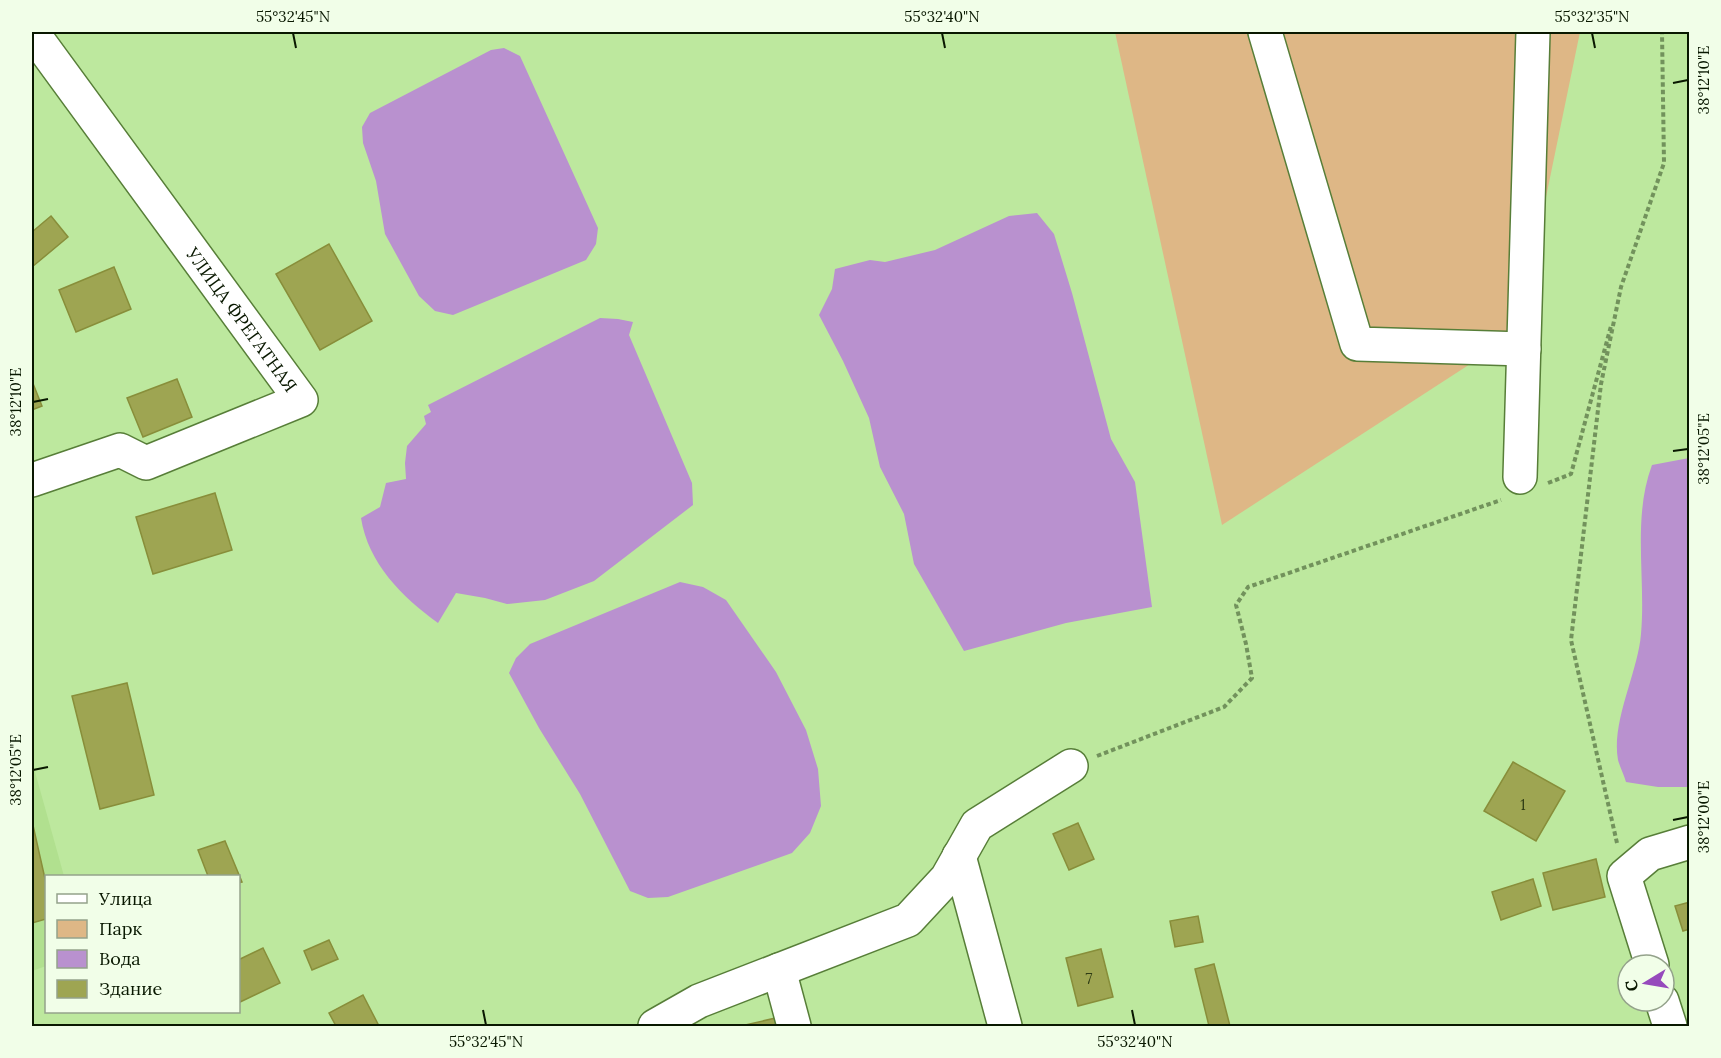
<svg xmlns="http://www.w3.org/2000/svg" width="1721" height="1058" viewBox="0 0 1721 1058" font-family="Lora,serif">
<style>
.built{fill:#b1e08f}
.green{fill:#deb786}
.water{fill:#b991cf}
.building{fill:#9ea552;stroke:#888e3a;stroke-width:1.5}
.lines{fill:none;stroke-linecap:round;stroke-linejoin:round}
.minor-casing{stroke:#577e38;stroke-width:36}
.path{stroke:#72925c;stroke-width:4;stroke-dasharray:4.5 3;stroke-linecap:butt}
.minor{stroke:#fff;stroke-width:33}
.ticks{fill:none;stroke:#091800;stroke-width:2}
.labels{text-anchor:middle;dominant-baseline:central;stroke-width:6;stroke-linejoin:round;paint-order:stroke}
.number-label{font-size:15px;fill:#2e3b14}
.street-label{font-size:18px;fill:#091800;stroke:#f1fee8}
.neatline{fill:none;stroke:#091800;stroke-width:2}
.ticks-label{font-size:15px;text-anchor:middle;fill:#091800}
</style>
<rect width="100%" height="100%" fill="#bde89e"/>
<!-- built -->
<polygon class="built" points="32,761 64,876 46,876 46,966 32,971"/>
<!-- green -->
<polygon class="green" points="1115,32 1580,32 1518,333 1222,525"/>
<!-- water -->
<g class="water">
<polygon points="504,48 520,56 598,228 596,244 586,260 453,315 435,311 419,296 385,234 376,181 363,143 362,127 370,113 491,50"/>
<polygon points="1037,213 1054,234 1072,293 1111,439 1135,482 1152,607 1066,623 964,651 914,564 904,514 880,467 869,418 843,361 819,315 832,289 835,269 870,260 885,262 935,250 1009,216"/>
<path d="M 600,318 L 618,319 L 633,322 L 629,335 L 692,483 L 693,505 L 594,581 L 545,600 L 507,604 L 485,598 L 456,593 L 438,623 C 402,597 368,563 361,518 L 380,507 L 386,483 L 406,479 L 405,463 L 407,446 L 426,424 L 424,416 L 431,412 L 428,405 Z"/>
<path d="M 1689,458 L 1689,787 L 1658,787 L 1626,782 C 1624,775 1620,767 1618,760 C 1611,722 1638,672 1641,634 C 1646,578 1632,519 1652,465 Z"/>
<polygon points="680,582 703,587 726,600 776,672 806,730 818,769 821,806 810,833 792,853 668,897 648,898 630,891 580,794 539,728 509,673 516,658 530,644"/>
</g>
<!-- building -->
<g class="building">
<polygon points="51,216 68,237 32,267 32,232"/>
<polygon points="329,244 372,321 320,350 276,274"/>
<polygon points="114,267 131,309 76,332 59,290"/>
<polygon points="177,379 192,417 143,437 127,398"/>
<polygon points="32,381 42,406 32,410"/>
<polygon points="215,493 232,550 153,574 136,517"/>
<polygon points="127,683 154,795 100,809 72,696"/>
<polygon points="1513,762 1565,791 1536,841 1484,811"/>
<polygon points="32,821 46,883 46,919 32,923"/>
<polygon points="1078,823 1094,859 1069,870 1053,834"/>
<polygon points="225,841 242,882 238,883 238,876 208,876 198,850"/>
<polygon points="1596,859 1605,897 1553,910 1543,873"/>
<polygon points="1533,879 1541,906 1501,920 1492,892"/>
<polygon points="1690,902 1690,929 1683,931 1675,906"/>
<polygon points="1198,916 1203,942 1175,947 1170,921"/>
<polygon points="329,940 338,959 312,970 304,951"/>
<polygon points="263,948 280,983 238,1003 238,960"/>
<polygon points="1101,949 1113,997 1078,1006 1066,958"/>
<polygon points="1214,964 1230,1026 1209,1026 1195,969"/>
<polygon points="363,995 379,1026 336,1026 329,1013"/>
<polygon points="784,1016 787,1026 741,1026"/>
</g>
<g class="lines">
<defs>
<g id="minor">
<path id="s1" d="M 32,32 L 301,400 L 146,463 L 120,450 L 32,480"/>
<polyline points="1265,32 1357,344 1524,349"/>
<polyline points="1520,477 1533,32"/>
<polyline points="959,856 1005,1026"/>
<polyline points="1652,965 1624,876 1650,854 1690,842"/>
<polyline points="779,970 794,1026"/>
<polyline points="1662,1001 1670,1026"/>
<polyline points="655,1026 699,1001 908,920 947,878 977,825 1071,766"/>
</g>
</defs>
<!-- minor casing -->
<use href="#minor" class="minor-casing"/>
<!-- path -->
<g class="path">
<polyline points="1548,483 1571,474 1611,326"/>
<polyline points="1097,756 1224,707 1252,678 1246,644 1236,605 1248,587 1501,500"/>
<polyline points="1617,843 1571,640 1601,384 1621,287 1664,163 1662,32"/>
</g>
<!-- minor -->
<use href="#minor" class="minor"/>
</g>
<!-- ticks -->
<path class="ticks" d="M 293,33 L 296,48M 942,33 L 945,48M 1592,33 L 1595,48M 1673,83 L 1688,80M 33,402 L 48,399M 1673,451 L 1688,449M 33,770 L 48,767M 1673,820 L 1688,817M 483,1010 L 486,1025M 1132,1010 L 1135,1025"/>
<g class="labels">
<!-- number labels -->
<g class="number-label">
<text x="1523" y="804">1</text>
<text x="1089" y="978">7</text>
</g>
<!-- street labels -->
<g class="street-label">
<text stroke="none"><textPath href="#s1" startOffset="356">УЛИЦА ФРЕГАТНАЯ</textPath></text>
</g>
</g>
<!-- border -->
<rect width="1721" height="1058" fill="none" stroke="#f1fee8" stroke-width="66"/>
<!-- legend -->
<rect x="45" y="875" width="195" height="138" fill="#f1fee8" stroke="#94a28b" stroke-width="1.5"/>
<rect x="57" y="894" width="30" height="9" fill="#ffffff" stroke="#94a28b" stroke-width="1.5"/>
<text x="99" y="905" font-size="18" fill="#091800">Улица</text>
<rect x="57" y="920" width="30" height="18" fill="#deb786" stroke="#94a28b" stroke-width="1.5"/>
<text x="99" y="935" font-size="18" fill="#091800">Парк</text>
<rect x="57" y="950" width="30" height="18" fill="#b991cf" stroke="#94a28b" stroke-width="1.5"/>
<text x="99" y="965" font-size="18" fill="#091800">Вода</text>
<rect x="57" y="980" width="30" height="18" fill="#9ea552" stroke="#94a28b" stroke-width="1.5"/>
<text x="99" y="995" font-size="18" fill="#091800">Здание</text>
<!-- north arrow -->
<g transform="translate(1646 983) rotate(259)"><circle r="28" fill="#f1fee8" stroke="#94a28b" stroke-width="1.5"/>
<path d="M0-4.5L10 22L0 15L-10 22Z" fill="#964abc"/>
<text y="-9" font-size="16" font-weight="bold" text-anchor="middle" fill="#091800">С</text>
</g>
<rect x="33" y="33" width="1655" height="992" class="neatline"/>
<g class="ticks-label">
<text x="293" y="22">55°32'45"N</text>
<text x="942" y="22">55°32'40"N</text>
<text x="1592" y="22">55°32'35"N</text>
<text transform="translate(1704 80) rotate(-90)" y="5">38°12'10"E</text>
<text transform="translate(16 402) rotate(-90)" y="5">38°12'10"E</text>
<text transform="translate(1704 449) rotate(-90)" y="5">38°12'05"E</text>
<text transform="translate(16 770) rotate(-90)" y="5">38°12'05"E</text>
<text transform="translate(1704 817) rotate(-90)" y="5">38°12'00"E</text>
<text x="486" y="1047">55°32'45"N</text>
<text x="1135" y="1047">55°32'40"N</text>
</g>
</svg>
